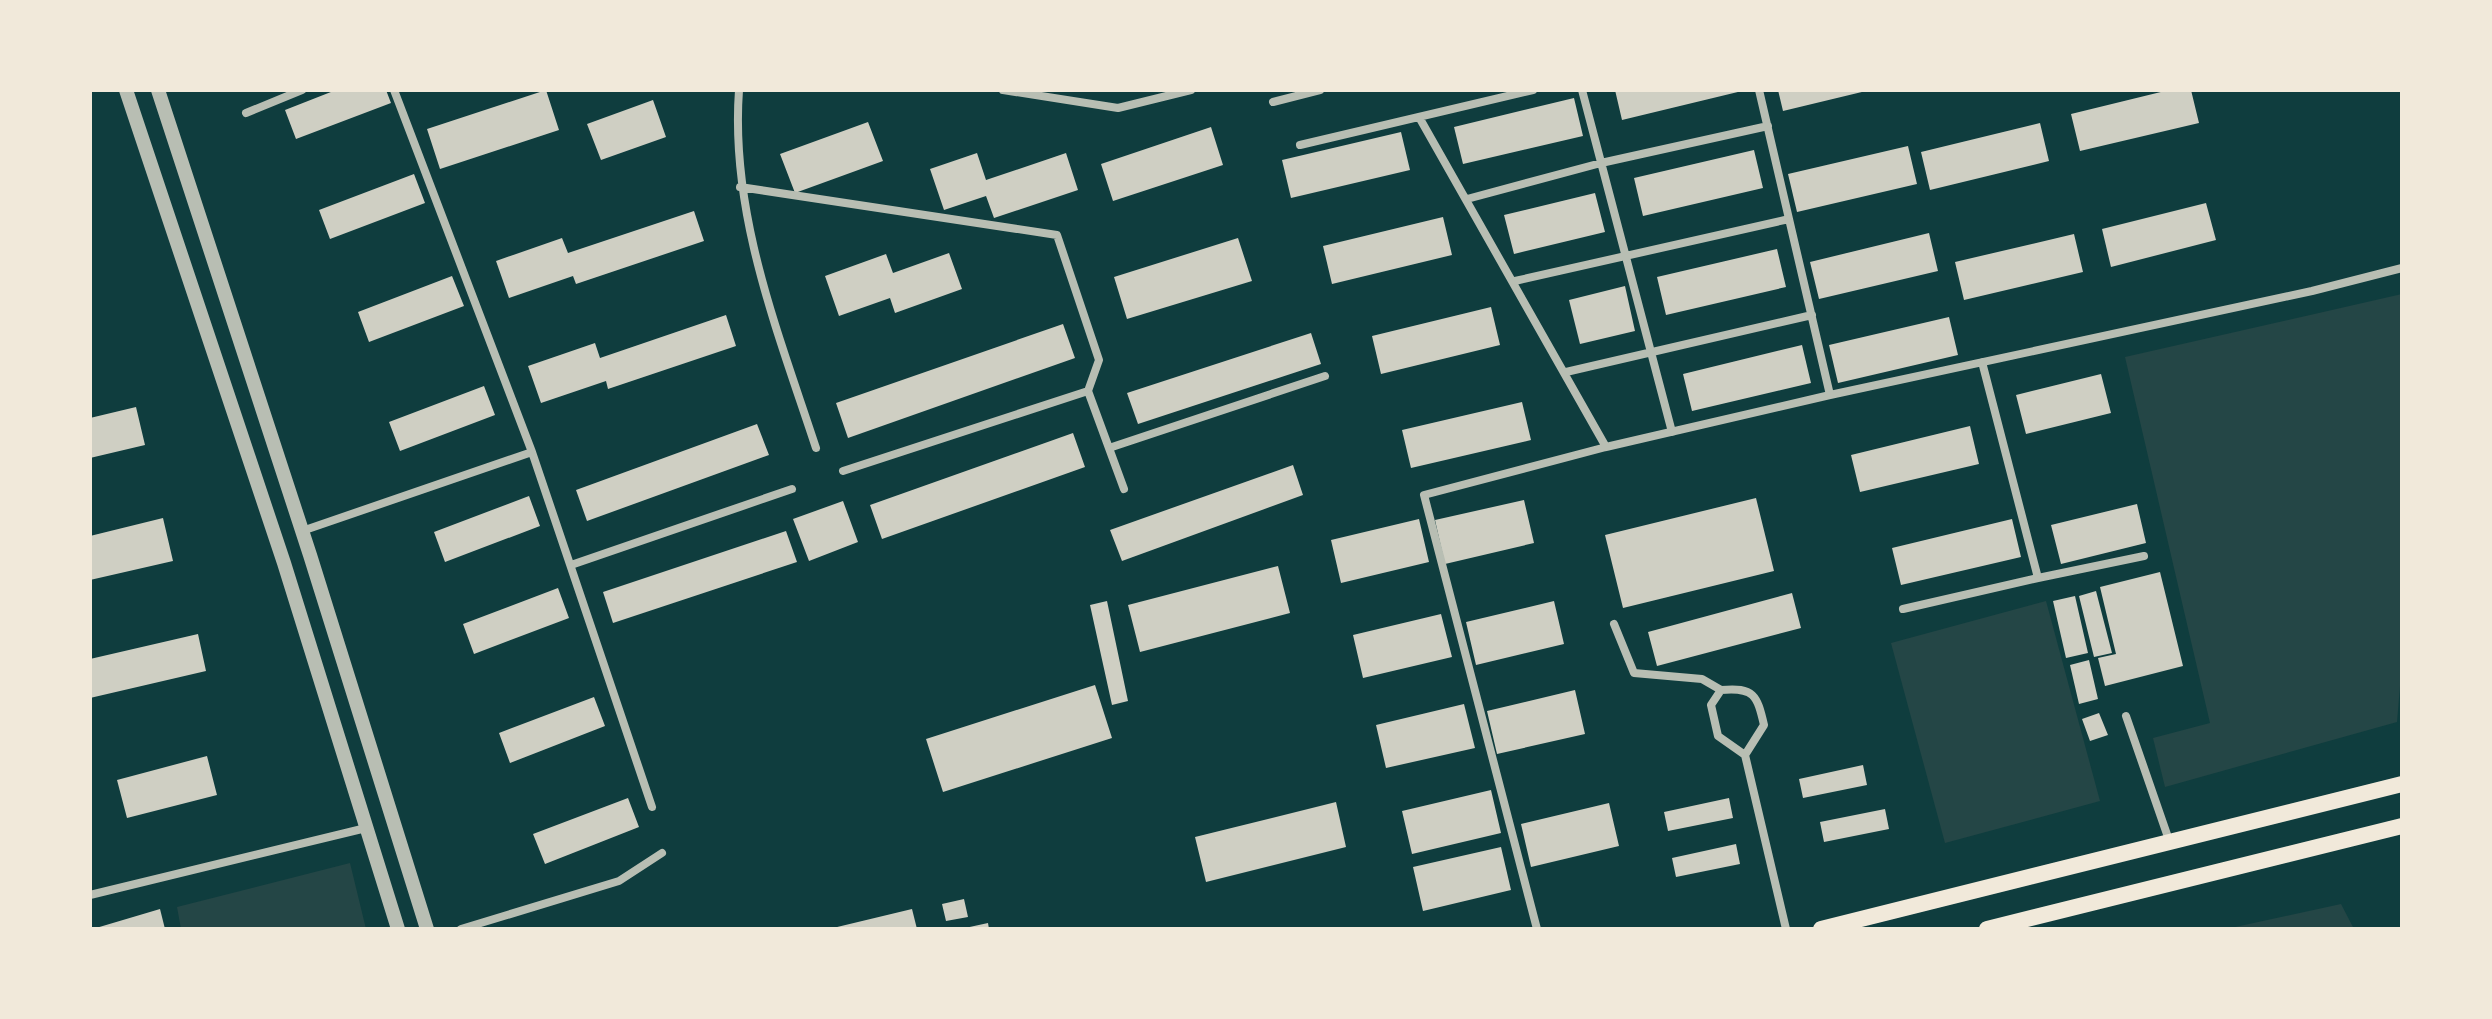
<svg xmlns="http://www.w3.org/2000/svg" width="2492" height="1019" font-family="'Open Sans',sans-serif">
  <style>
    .green { fill: #244646 }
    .building { fill: #cfcfc3 }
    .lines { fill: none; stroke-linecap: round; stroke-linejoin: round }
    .minor { stroke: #b8beb3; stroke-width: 8 }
    .tertiary { stroke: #b8beb3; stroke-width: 14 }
    .secondary { stroke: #f1e9da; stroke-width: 16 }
  </style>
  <rect width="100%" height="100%" fill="#0f3d3e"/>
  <path class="green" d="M2402,294V663L2397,722L2165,787L2153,738L2210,723L2125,357Z
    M2046,601L2100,801L1945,843L1891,643Z
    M350,863L366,929H181L177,907Z
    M2341,904L2354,929H2226Z"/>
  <path class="building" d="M336,90H386L391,103L296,139L285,110Z
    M546,90L559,130L440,169L427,129Z
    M1615,90H1742V91L1622,120Z
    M1778,90H1866V91L1783,111Z
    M2169,90H2191L2199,123L2080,151L2071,114Z
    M1574,98L1583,136L1463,164L1454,127Z
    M653,100L666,137L601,160L587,124Z
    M868,122L883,161L795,193L780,154Z
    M2040,123L2049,161L1930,190L1921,152Z
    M1211,127L1223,165L1113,201L1101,164Z
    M1401,132L1410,170L1291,198L1282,160Z
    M1908,146L1917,184L1797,212L1788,174Z
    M1754,150L1763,188L1643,216L1634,178Z
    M977,153L986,180L1066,153L1078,190L994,218L986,196L944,210L930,169Z
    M414,174L425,203L330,239L319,210Z
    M1595,193L1605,232L1514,254L1504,215Z
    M2206,203L2216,240L2111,267L2102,229Z
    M694,211L704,241L576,284L573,276L509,298L496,261L562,238L568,253Z
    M1443,217L1452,255L1332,284L1323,246Z
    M1929,233L1938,271L1819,299L1810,262Z
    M2074,234L2083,272L1964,300L1955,262Z
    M1238,238L1252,281L1127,319L1114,277Z
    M1777,249L1786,287L1666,315L1657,277Z
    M949,253L962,289L895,313L890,298L839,316L825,276L886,254L893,273Z
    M452,276L464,306L369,342L358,312Z
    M1625,286L1635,331L1580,344L1569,300Z
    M1491,307L1500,345L1381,374L1372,336Z
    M726,315L736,346L608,389L606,381L541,403L528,366L595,343L600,358Z
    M1949,317L1958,355L1838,383L1829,345Z
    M1063,324L1075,358L848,438L836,403Z
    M1311,333L1321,364L1138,424L1127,393Z
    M1802,345L1811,383L1692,411L1683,374Z
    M2101,374L2111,413L2026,434L2016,395Z
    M484,386L495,415L400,451L389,422Z
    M1522,402L1531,440L1411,468L1402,430Z
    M136,407L145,445L90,458V418Z
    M757,424L769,455L587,521L576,490Z
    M1970,426L1979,464L1860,492L1851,455Z
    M1073,433L1085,467L882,539L870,505Z
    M1293,465L1303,495L1122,561L1110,530Z
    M529,496L540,526L445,562L434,532Z
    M1756,498L1774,571L1623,608L1605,535Z
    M1524,500L1534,543L1445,564L1435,520Z
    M843,501L858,542L809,561L793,519Z
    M2137,504L2146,543L2061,564L2051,525Z
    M163,518L173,561L90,580V536Z
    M1419,519L1429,562L1341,583L1331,540Z
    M2012,519L2021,557L1901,585L1892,548Z
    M786,531L797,562L613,623L603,592Z
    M1278,566L1290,613L1140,652L1128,605Z
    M2160,572L2183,666L2105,686L2098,658L2116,654L2100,587Z
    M558,588L569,618L474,654L463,624Z
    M2096,591L2112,653L2094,657L2079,596Z
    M1792,593L1801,628L1657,666L1648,632Z
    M2075,596L2088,653L2066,658L2053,601Z
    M1107,601L1128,701L1112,705L1090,605Z
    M1554,601L1564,644L1476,665L1466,622Z
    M1441,614L1452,657L1363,678L1353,635Z
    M198,634L206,671L90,698V659Z
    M2089,660L2098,699L2079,704L2070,665Z
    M1095,685L1112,738L943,792L926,739Z
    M1575,690L1585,734L1497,754L1487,711Z
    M594,697L605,726L510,763L499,733Z
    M1464,704L1475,748L1386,768L1376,725Z
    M2099,713L2108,735L2090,741L2082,719Z
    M207,756L217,795L127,818L117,780Z
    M1863,765L1867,785L1803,798L1799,779Z
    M1491,790L1501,833L1412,854L1402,811Z
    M628,798L639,827L545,864L533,834Z
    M1729,798L1733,818L1668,831L1664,812Z
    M1336,802L1346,847L1206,882L1195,837Z
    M1609,803L1619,846L1531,867L1521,824Z
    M1885,809L1889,829L1824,842L1820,822Z
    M1736,844L1740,864L1676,877L1672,858Z
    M1501,847L1511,890L1423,911L1413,867Z
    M964,899L968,917L946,921L942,904Z
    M160,909L165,929H96V928Z
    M912,909L917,929H833V928Z
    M988,923L989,929H965V928Z"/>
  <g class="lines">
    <path class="minor" d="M394,90L532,452L652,807
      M739,90C730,214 778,332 816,448
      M1003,90L1118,108L1191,90
      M1582,90L1672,432
      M1759,90L1830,395
      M1273,102L1320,90
      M246,113L302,90
      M1419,117L1606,447
      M1300,145L1533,90
      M740,187L1057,235L1099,360L1088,391L1124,489
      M1467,199L1601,163L1768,126
      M1515,281L1789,219
      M1566,372L1812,315
      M1109,448L1325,376
      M843,471L1088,391
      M302,531L532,452
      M571,565L792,489
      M2038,578L2144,556
      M1903,609L2038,578L1982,362
      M1614,624L1634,673L1702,679L1721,690
      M2126,716L2170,843
      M1745,755L1764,725C1757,695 1754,687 1721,690L1711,705L1718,736L1745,755L1786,929
      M90,895L366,828
      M461,929L619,881L662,853
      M1537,929L1424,495L1606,447L1830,395L2312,291L2402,268"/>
    <path class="tertiary" d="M126,90L284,563L398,929
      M158,90L310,555L427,929"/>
    <path class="secondary" d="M1821,929L2402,784
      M1987,929L2402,826"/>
  </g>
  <rect width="2492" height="1019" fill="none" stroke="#f1e9da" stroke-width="184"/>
</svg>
